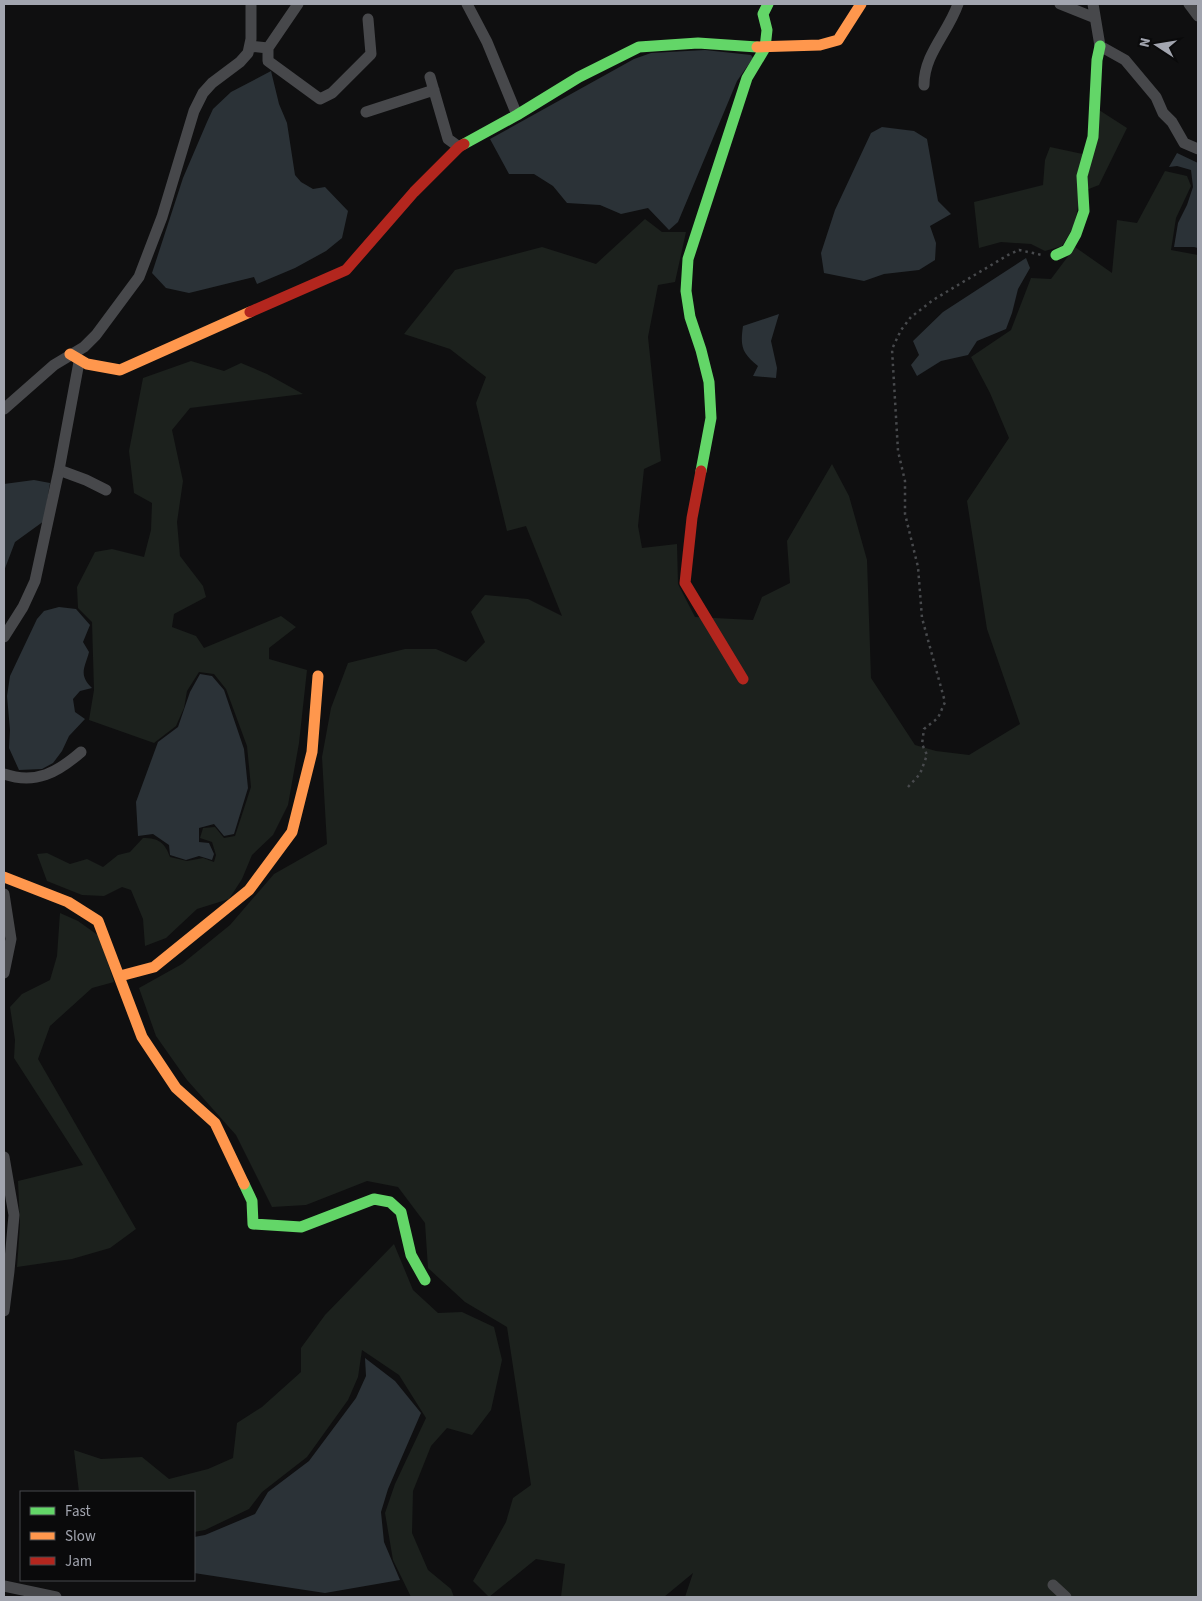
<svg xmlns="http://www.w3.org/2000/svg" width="1202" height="1601" font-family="'Source Sans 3',sans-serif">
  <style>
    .green { fill: #1c211d }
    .water { fill: #2b3237 }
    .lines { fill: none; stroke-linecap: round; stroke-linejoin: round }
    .path { stroke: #484a4d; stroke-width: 2.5; stroke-dasharray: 2.5 4; stroke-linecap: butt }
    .street { stroke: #47484b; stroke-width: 11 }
    .fast { stroke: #63d668; stroke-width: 11 }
    .slow { stroke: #ff974d; stroke-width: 11 }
    .jam { stroke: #b3261e; stroke-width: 11 }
  </style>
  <rect width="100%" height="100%" fill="#0f0f10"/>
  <path class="green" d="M1099,110L1127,128L1099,185L1081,192L1074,226L1062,246L1045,251L1031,244L1001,242L979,248L974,202L1043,185L1045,160L1050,147L1092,156Z
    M1165,171L1187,176L1191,186L1176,218L1171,250L1198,255V1597H685L693,1573L664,1597H561L565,1564L536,1559L489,1597L473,1581L506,1522L513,1498L531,1485L507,1327L465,1302L428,1268L425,1223L398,1187L367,1181L306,1205L272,1207L236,1135L187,1080L156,1036L139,988L182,964L230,925L274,874L327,844L322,757L331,708L348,663L405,649H436L466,662L485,642L471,612L485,595L528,599L562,616L526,526L507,531L476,403L486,377L450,349L404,334L455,270L542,247L596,264L645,219L662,232H686L675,282L658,285L648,337L661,461L644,469L638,526L642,548L677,544L678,584L695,617L753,620L762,597L790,583L787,541L832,464L849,496L867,560L871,678L915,745L936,751L969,755L1020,724L987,629L967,501L1009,438L990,393L971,357L1011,330L1031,278L1051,279L1075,247L1112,273L1117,220L1137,223Z
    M191,361L224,371L241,363L267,374L303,394L190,408L172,430L183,481L177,522L180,556L203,586L206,597L174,614L172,627L196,636L204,648L281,616L296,627L269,648V659L307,670L299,743L288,805L273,835L252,855L242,879L229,899L197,909L166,938L145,946L143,919L131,890L122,887L104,896L82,895L47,881L37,854L47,853L70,864L87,859L103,867L118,855L130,852L143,838C159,838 165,843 170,857L187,861L203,858L214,862L216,855L212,842L200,838L203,828L215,827L224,838L235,836L251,787L247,746L226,689L214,674L199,672L187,691L184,708L176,726L154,743L89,720L94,690L92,622L78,608L77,587L95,552L112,549L144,557L151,530L152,503L134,493L129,451L143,378Z
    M60,913L78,921L99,936L114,982L92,988L50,1026L38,1059L136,1229L110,1248L72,1259L17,1267L20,1225L18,1181L83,1165L14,1058L15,1040L10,1007L22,994L50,980L57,956Z
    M394,1244L413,1290L438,1313L462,1312L494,1327L502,1360L491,1410L472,1435L447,1428L431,1446L413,1491L412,1533L428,1570L451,1589L454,1597H411L393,1560L385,1513L395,1484L426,1418L399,1375L362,1350L358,1377L348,1400L307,1457L262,1492L249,1509L205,1530L194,1532V1492H79L74,1450L101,1459L142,1457L169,1479L208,1469L233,1458L237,1423L262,1407L301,1372V1348L325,1315Z"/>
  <path class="water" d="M705,50L751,55L753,58L737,81L678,222L669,230L648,208L621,214L600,205L567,203L553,186L534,174H509L490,139L634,59L651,53Z
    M271,71L279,104L287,123L295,175L301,182L313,189L325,187L348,211L342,238L326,251L295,268L257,284L254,277L189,293L166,288L152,273L183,178L207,122L213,109L231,92Z
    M882,127L914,131L927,139L938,201L951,214L930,226L936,243L935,260L919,270L884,274L864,281L824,273L821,253L835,210L871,133Z
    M1177,153L1198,163V248L1194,247H1174L1178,223L1187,205L1193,187L1191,170L1177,166L1169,167Z
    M1026,258L1030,268L1018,289L1012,313L1006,329L977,341L968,355L941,361L917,376L911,365L919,355L913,341L943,312Z
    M779,314L771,341L777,368L776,378L753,376L758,366C742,353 740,347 743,326Z
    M34,480L50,483L44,521L15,542L4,571V484Z
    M59,607L76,609L90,625L83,642L89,652C85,668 78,674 92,688L80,691L73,699L75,712L85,719L69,736L62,751L53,763L42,769L19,770L9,748L10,730L7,696L10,676L37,619L44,611Z
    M200,674L212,676L224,690L244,749L248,788L234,834L224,836L214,824L199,828V842L209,843L214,854L212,860L199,856L186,860L170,855L169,845L153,834L138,836L136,802L158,742L178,727L190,692Z
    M365,1358L395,1381L421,1413L388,1489L381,1512L384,1542L400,1580L325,1593L194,1573V1537L205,1535L255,1514L268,1492L309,1461L356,1398L366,1376Z"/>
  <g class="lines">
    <path class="path" d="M908,787L920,774L927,755L922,744L924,729L938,718L945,702L922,618L918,567L905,514V481L898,451L892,349L901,330L911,317L933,300L1008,255L1019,250L1042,255"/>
    <path class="street" d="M467,4L487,42L517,115
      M1060,4L1095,18
      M1093,4L1100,46L1125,60L1156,97L1163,113L1172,122L1184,143L1198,149
      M1189,4L1198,16
      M250,46L268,48V61L320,99L332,93L371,54L368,19
      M268,48L298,4
      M430,77L448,139L459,147
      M924,85C924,54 948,33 958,4
      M366,112L434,90
      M4,409L54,365L84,347L96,335L139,277L162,217L194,111L203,93L212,83L240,62L248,53L251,39V4
      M59,470L86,480L106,490
      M4,637L23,607L35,581L59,470L79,362
      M4,774C36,785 58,772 81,752
      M4,894L11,939L4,973
      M4,1157L14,1215L9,1271L4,1311
      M1053,1585L1066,1597
      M4,1586L56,1597"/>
    <path class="fast" d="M464,144L517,115L579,77L639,47L698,43L757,47
      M1056,255L1067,250L1076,234L1084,211L1082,176L1093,137L1097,60L1100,46
      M701,471L711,418L709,382L701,350L690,317L686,291L688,259L747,78L765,48L767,30L763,14L768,4
      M244,1184L252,1201L253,1224L301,1227L374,1199L390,1202L401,1212L411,1255L425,1280"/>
    <path class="slow" d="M757,47L820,45L838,40L861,4
      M70,354L87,364L120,370L250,312
      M4,877L68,902L98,921L142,1037L176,1088L215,1123L244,1184
      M120,976L154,967L249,890L292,832L312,752L318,676"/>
    <path class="jam" d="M250,312L346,270L414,192L459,147L464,144
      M701,471L692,518L685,583L743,679"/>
  </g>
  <rect width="1202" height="1601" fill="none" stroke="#a2a5af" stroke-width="10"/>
  <rect x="20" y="1491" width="175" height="90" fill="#0a0a0b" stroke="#47484d"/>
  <rect x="30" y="1507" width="25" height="8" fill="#63d668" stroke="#47484d"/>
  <text x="65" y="1516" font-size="15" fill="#a2a5af">Fast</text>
  <rect x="30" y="1532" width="25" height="8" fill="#ff974d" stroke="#47484d"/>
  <text x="65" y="1541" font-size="15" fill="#a2a5af">Slow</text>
  <rect x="30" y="1557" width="25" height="8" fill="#b3261e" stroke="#47484d"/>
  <text x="65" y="1566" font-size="15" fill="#a2a5af">Jam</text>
  <g transform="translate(1157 45) rotate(282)" stroke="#0a0a0b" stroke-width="4" paint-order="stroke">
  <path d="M0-4L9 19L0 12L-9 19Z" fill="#a2a5af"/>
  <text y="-8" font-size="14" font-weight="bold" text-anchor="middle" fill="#a2a5af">N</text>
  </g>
</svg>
